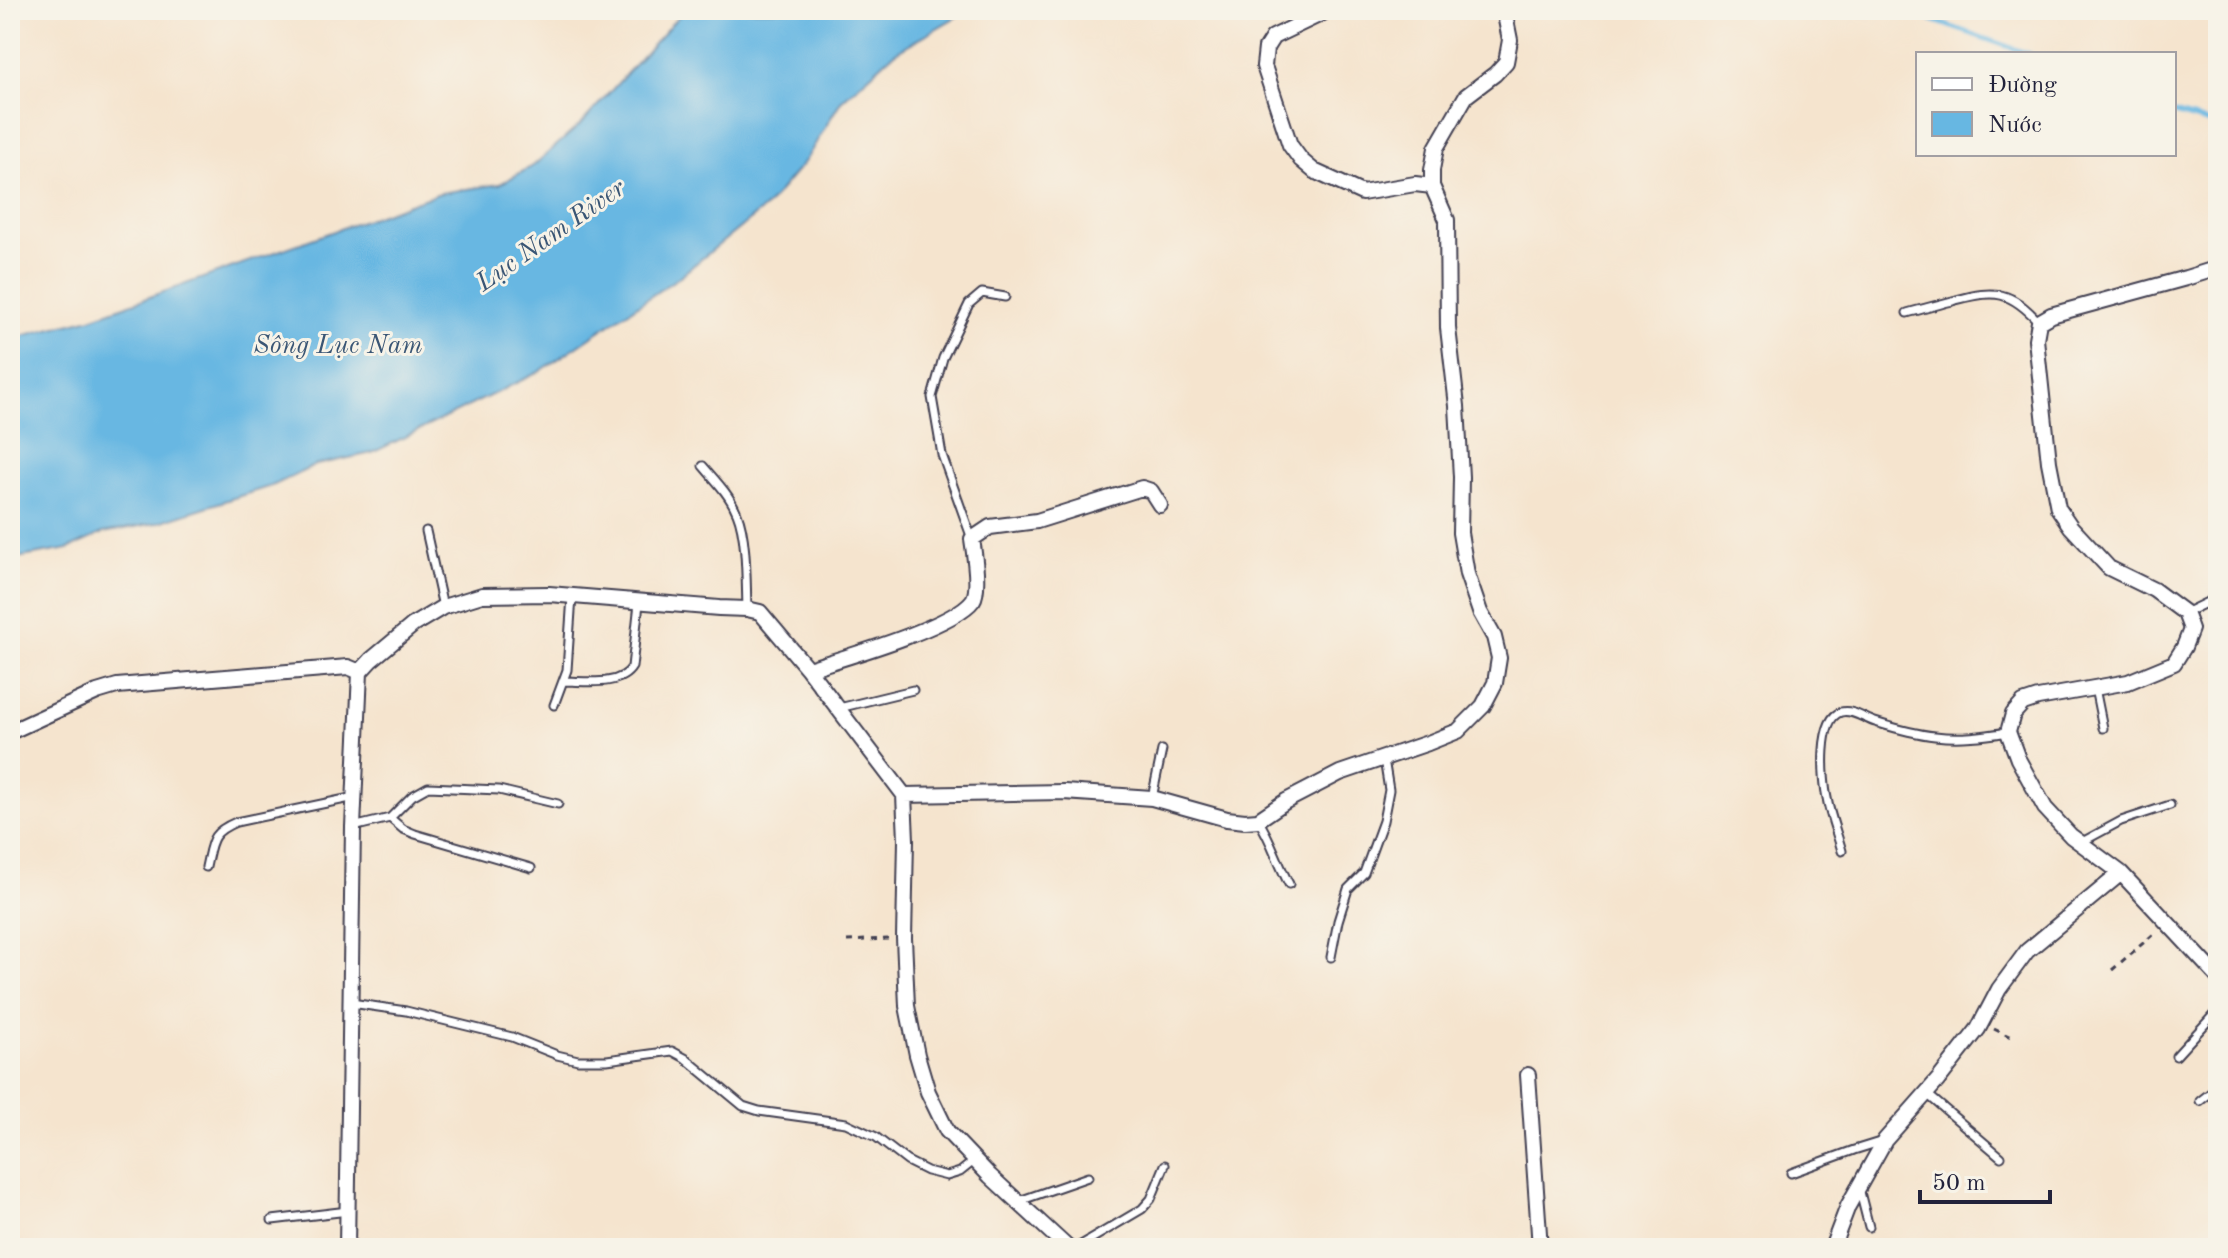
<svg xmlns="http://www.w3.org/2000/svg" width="2228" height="1258" font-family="'Old Standard TT',serif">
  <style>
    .water { fill: #67b7e2; stroke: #446c8e; stroke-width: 2 }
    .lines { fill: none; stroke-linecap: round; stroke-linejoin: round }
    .stream { stroke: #67b7e2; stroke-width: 5 }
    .lane-casing { stroke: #423f51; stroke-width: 11 }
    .street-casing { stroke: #423f51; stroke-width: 18 }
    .path { stroke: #423f51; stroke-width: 3; stroke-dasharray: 6 6; stroke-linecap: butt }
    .lane { stroke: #fff; stroke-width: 7 }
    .street { stroke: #fff; stroke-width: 14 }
    .labels { text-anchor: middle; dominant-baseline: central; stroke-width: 6; stroke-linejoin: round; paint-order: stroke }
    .water-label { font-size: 26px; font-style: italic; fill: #3a5675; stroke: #f7f3e8 }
  </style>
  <rect width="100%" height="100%" fill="#f7f3e8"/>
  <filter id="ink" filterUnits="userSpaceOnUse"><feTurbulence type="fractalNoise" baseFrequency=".0125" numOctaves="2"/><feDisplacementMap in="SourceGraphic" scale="16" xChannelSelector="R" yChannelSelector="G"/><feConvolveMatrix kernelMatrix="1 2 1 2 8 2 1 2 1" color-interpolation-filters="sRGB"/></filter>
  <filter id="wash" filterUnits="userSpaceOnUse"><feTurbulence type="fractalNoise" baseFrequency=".006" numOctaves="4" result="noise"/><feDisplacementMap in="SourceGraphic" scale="32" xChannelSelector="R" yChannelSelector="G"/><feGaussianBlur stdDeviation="1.8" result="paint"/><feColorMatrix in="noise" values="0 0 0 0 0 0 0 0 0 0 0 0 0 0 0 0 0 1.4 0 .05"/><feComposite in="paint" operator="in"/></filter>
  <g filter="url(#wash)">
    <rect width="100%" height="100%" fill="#f5e4ce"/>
    <path class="water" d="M684,10H968L894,53L841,101L805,161L768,205L679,277L539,372L372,453L316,465L274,485L156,523L103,533L68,549L10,559V339L91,318L440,193L500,184L533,166L582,123Z"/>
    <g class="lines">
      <path class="stream" d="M1903,10L2029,54
        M2174,113L2210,123L2218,120"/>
    </g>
  </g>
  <g filter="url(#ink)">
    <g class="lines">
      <defs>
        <path id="lane" d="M1907,313C1923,309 1940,304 1956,300C1996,289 2010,291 2039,322
          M703,466C715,480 730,495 737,513C747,537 746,582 747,609
          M426,531L443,607
          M972,539L942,455L932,397L943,358L969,304L982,293L1005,297
          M2185,613L2218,597
          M564,681C586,681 620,687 632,667L639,603
          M2095,688L2103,728
          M554,705L567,670L572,596
          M839,708L913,690
          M1152,798L1162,750
          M390,818L403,829L415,834L531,868
          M1258,820C1272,841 1277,862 1289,884
          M353,827L390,818L412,796L428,787L499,790L558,804
          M2082,842L2121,821L2170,805
          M1842,851C1837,833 1830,816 1827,798C1823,780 1818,719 1841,712C1852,709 1865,719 1875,722C1894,728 1915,734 1935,736C1960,739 1983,736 2008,732
          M206,867C212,841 210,833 236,822L355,797
          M1331,957L1338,921L1348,889L1364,873L1383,821L1389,790L1384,759
          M351,1003L406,1011L512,1037L557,1055L578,1060H607L672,1051L685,1058L743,1106L759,1111L846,1123L876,1137L907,1161L927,1171L947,1176L960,1172L975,1160
          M2176,1056L2218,1010
          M1927,1094L2001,1157
          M2200,1101L2218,1087
          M1791,1173L1854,1150L1883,1141
          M1859,1188L1869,1227
          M1019,1201L1088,1177
          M272,1220L348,1211
          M1076,1248L1142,1209L1151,1199L1165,1165"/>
        <path id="street" d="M1323,13L1273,37L1266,48L1264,66L1290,145L1301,160L1314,171L1362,193L1415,184L1432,186
          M2218,268L2186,278L2051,315L2039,322L2036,339L2049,462L2058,508L2071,527L2109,568L2154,590L2185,613L2191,629L2184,647L2174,663L2128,682L2038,698L2023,703L2013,714L2008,732L2018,759L2045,808L2071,836L2121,873L2218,977
          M808,669C843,658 953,627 973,600C980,589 974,552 972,539L990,527L1037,521L1142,488L1151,491L1160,505
          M10,732L97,692L117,686L348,667L360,672
          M904,795L1064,792L1152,798L1227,819L1245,821L1258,820L1286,801L1340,773L1428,743L1458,731L1483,706L1495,683L1499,658L1494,637L1480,612L1467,574L1460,533L1461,477L1457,406L1448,328L1447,220L1432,186V170L1436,148L1466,96L1495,74L1506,62L1510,40L1504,10
          M1528,1075L1540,1248
          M347,1248L353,827L360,672L371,660L413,625L443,607L482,595L549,594L719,608L747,609L760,612L808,669L904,795L906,840L904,938L907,1006L917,1055L928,1092L947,1131L990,1176L1068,1248
          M1832,1248L1848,1206L1885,1140L1938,1080L1978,1029L1999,989L2027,951L2121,873"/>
      </defs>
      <use href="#lane" class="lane-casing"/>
      <use href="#street" class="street-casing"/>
      <path class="path" d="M847,941L888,939
        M2112,970L2156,932
        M1994,1029L2013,1038"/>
      <use href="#lane" class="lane"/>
      <use href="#street" class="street"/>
    </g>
  </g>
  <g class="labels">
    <g class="water-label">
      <text transform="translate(551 236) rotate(-35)">Lục Nam River</text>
      <text x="338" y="346">Sông Lục Nam</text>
    </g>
  </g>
  <rect width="2228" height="1258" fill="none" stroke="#f7f3e8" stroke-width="40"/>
  <rect x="1916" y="52" width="260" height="104" fill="#f7f3e8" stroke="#a29fa3" stroke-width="2"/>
  <rect x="1932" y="78" width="40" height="12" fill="#ffffff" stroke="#a29fa3" stroke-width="2"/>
  <text x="1988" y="92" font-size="24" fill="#22223b">Đường</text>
  <rect x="1932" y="112" width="40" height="24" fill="#67b7e2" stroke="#a29fa3" stroke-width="2"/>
  <text x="1988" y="132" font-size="24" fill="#22223b">Nước</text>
  <path d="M1920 1190v12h130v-12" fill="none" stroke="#22223b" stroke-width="4"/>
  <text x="1932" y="1190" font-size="24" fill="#22223b" stroke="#f7f3e8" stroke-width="6" paint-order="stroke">50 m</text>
</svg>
